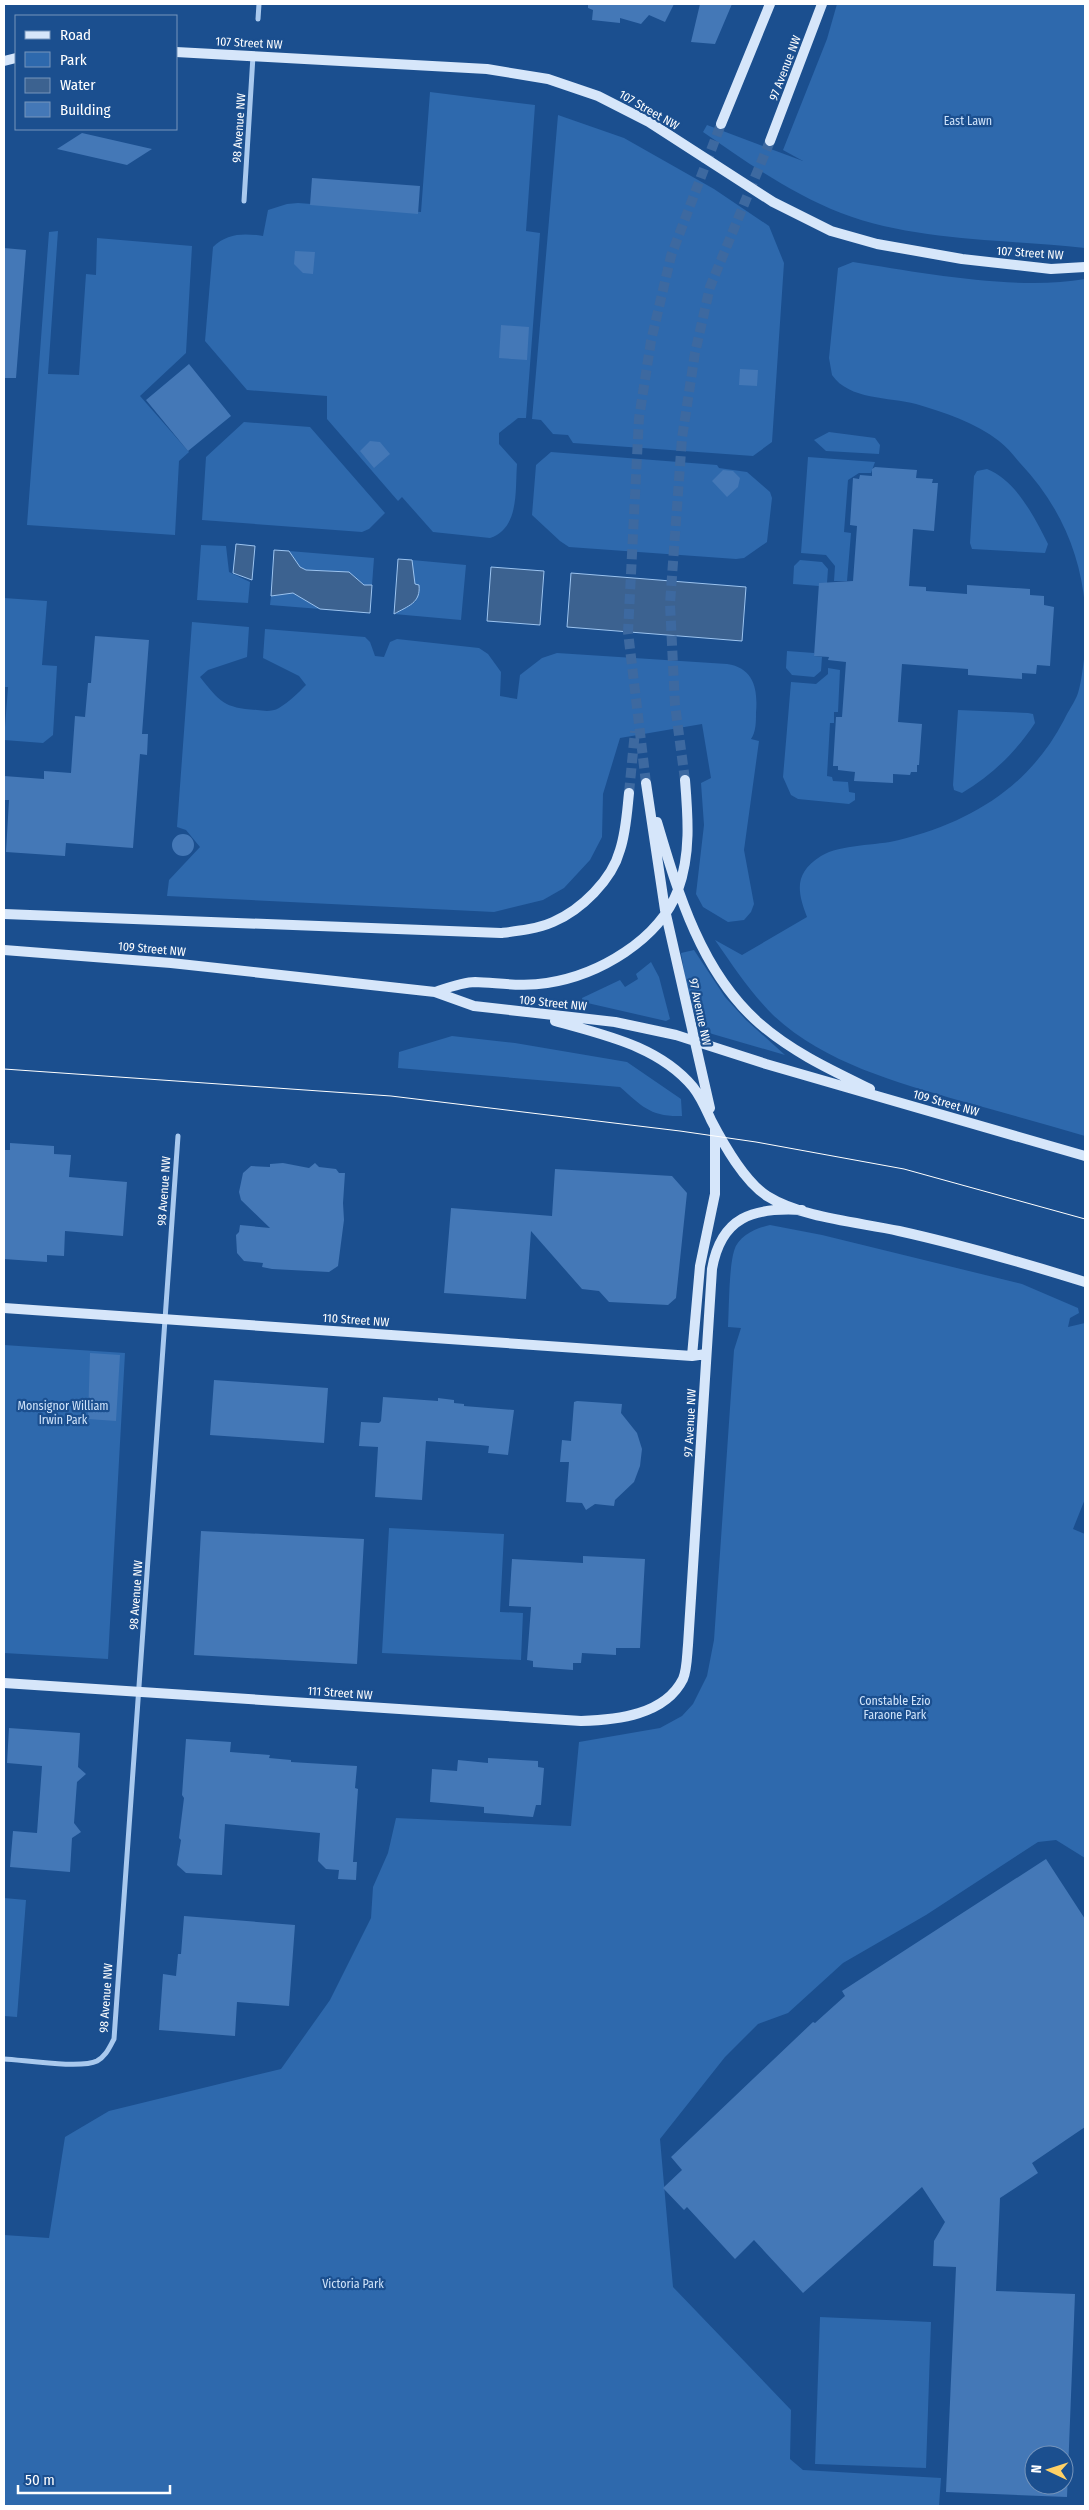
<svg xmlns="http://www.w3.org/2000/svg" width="1089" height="2510" font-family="'Fira Sans Condensed',sans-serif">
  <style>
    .green { fill: #2e69ad }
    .water { fill: #3c6290; stroke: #9cc4f0 }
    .building { fill: #4478b7; fill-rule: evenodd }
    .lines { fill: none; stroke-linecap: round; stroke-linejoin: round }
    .secondary-tunnel { stroke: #3d69a0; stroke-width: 10; stroke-dasharray: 10 5; stroke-linecap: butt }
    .street { stroke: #a9c9ee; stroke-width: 5 }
    .secondary { stroke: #d6e6fa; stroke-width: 10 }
    .tram { stroke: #fff; stroke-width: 1 }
    .labels { text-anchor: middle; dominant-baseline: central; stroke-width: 4.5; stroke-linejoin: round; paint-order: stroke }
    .street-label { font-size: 12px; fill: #fff; stroke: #1b4f8f }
    .park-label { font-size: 12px; fill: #cfe3fa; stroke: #1b4f8f }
  </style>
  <rect width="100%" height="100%" fill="#1b4f8f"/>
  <path class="green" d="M837,4H1085V248C1005,239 917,242 841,213C790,193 748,163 703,132L707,125L803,161L783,150L827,39Z
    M430,92L535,105L526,231L540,233L526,418H518L499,433V444L517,464C515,489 520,528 490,538L433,532L402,497L398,501L327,419V396L247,390L205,341L213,247C227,233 244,233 263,236L268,210L287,204L298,203L421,212Z
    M558,115L624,138L714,189L769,226L784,263L772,442L753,456L573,443L568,435L553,434L541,420L532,419Z
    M58,231L48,374L79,375L86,274L96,275L97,238L192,246L186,353L140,396L189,452L179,461L175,535L27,525L49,232Z
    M853,262C922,273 1017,291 1085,279V606C1080,551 1058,503 1020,463C1014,456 1007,447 999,441C976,423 944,412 916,404C889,397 849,400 832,375L829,358L838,268Z
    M244,422L310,427L385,513L369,529L362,532L202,520L206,457Z
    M829,432L875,438L880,445L879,454L826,451L814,440Z
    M551,452L717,465L719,468L747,472L770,492L772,498L767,542L744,558L736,559L569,547L560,541L532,515L536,465Z
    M808,457L875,462L871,473H859L848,480L844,532L851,533L847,581H834L835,566L826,555L801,553Z
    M987,469C1016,480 1035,518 1048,544L1045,553L972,549L970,543L974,476L977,471Z
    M201,545L226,546L229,572L250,582L248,603L197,600Z
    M289,551L374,558L372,585H364L349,572L306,570L300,567Z
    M412,560L466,565L461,620L394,614L416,601Z
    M800,560L822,562L828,569L827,583H819V586L793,584L794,566Z
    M293,593L320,609L270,605L271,596Z
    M4,598L47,601L42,665L57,666L53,735L43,743L4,740L8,687H4Z
    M192,622L249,627L247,657L208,670L200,677C220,702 224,708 257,710C264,711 272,712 279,708C289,702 298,693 306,685L299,676L263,658L265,629L365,637L370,642L375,656L384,657L390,642L397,639L479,648L488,654L501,672L500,696L517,699L520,675L542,658L557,653L727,664C754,668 758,689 756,713C756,722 756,732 751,739L759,741L744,850L754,904L751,912L744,920L728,922L703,907L696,894L704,825L701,783L711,778L702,724L620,738L603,794L602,837L590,860L564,888L543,900L494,912L167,896L169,880L200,847L186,830L177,827Z
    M787,651L814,653V656L822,657L821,671L814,677L792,675L786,668Z
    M1085,652V1136C1044,1124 1002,1112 961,1101C896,1082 824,1063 773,1015C750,992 733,966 715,940L742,955L807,917C797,891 794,873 821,856C841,844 876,846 899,840C971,822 1029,787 1064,720C1068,711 1075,702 1078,693C1082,680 1083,665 1085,652Z
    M828,668L840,670L838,712H834V723H830L827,776L832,777L833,781L848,782L849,792L855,793V800L849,804L798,799L791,795L783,777L791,682L816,684L828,674Z
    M958,710L1028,713L1033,714L1035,723C1015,753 992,775 962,793L954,790L953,785Z
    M694,950L725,997L746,1020L785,1055L709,1033C687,1017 686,978 681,953Z
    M651,962L659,977L670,1019L666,1021L583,1002L582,998L620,980L625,987L638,979L636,974Z
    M452,1036L515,1043L627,1062L681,1099L682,1116C650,1117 642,1106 620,1087L398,1068L399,1052Z
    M770,1225L822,1235L1022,1284L1078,1308L1079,1313L1070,1318L1068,1327L1085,1323V1499L1073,1529L1085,1534V1858L1056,1840L1038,1842L926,1915L843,1963L788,2013L758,2024L725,2057L660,2139L673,2287L791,2410L790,2459L803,2470L941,2478L939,2506H4V2235L49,2238L65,2137L109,2111L281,2069L330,2000L371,1918L373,1887L388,1853L396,1818L571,1826L579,1742L660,1728L682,1716L693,1704L707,1676L714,1640L734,1350L741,1328L728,1327C729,1308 729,1267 734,1251C738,1236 756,1228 770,1225Z
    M4,1345L125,1353L108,1659L4,1653Z
    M389,1528L504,1534L500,1612L523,1613L521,1660L382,1653Z
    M4,1898L26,1900L17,2017L4,2016Z
    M820,2317L931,2322L926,2468L815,2464Z"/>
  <path class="water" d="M236,544L255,546L252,580L233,573Z
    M274,550L289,551L300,567L306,570L349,572L364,585H372L370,613L320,609L293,593L271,596Z
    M398,559L412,560L415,584L419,585C421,603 408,606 394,614Z
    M491,567L544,571L540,625L487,621Z
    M571,573L746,587L742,641L567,627Z"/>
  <path class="building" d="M588,4H674L665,22L649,15L641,24L620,18V23L592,20L593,10L588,8Z
    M700,4H732L715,44L691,42Z
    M82,133L152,149L127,165L57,149Z
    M312,178L420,186L418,214L310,205Z
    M4,248L26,250L16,378H4Z
    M295,251L315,252L313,274L303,273L294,264Z
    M501,325L529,327L527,360L499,358Z
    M189,364L231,416L188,451L146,400Z
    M740,369L758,370L757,386L739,385Z
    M370,441L380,442L390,454L374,468L360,451Z
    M875,467L917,470L916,478L933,479L932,483H938L934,531L913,529L909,586L926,587V591L967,594V585L1030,589V595L1044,596V605L1054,607L1050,666L1037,665L1036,674L1022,673V679L968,675V669L902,664L898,722L922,724L919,765H917V772H911L910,775L893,774V783L854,781L855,772L838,770V766H833L836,717H842L846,662L828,660L829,657L814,656L819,583L853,581L857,526L850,525L853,478L859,479L860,475L872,476V469Z
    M723,470L733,471L740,478L738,487L727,497L712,481Z
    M95,636L149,640L142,734H148L147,755L140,754L133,848L66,843L65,856L6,852L9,800H4V776L44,779V771L71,773L75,716L85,717L88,683H91Z
    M172 845a11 11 0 1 1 22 0a11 11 0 1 1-22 0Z
    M10,1143L54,1146V1154L71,1155L69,1177L127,1182L123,1236L65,1231L64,1256L47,1255V1262L4,1259V1150H10Z
    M283,1163L309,1168L315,1163L319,1167L336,1169L339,1173H345L343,1203L344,1220L338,1266L329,1272L272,1269L262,1267L263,1263L244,1261L237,1253L236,1235L239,1232L240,1225L270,1228L241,1200L239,1192L243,1173L251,1166L270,1167V1164Z
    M555,1169L672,1176L687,1193L676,1298L668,1305L609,1302L599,1291L582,1289L531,1231L526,1299L444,1293L451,1208L552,1216Z
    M90,1353L120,1355L116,1421L88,1419Z
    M214,1380L328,1388L324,1443L210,1435Z
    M383,1397L438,1401V1398L454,1400V1403L464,1404V1406L514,1410L508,1455L488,1453L489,1446L480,1445L426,1441L422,1500L375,1497L378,1447L359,1446L361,1422L379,1423L381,1421Z
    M577,1401L622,1404L621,1413L637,1433L642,1449L640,1466L634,1482L615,1500L614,1506L595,1504L586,1510L582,1503L566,1502L569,1462H560L562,1440L571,1441L574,1402Z
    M201,1531L364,1539L357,1664L194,1655Z
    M583,1556L645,1559L640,1648H616V1655L582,1653L581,1663H573V1670L533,1667V1661L527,1660L531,1607L509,1606L512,1559L583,1563Z
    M9,1728L80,1733L78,1767L86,1774L77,1782L74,1823L81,1832L72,1838L70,1872L10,1867L13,1831L37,1833L42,1766L7,1763Z
    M186,1739L231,1742L230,1752L270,1755L269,1758L291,1760V1762L357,1766L355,1788L358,1789L353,1862H357L356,1880L338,1879L339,1870L326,1869L318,1861L320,1833L225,1824L222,1875L186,1873L177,1865L181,1840L179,1838L184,1798L182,1795Z
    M488,1758L538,1761V1767L544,1768L541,1805H536L533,1817L484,1813V1807L430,1802L432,1769L457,1771L458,1760L488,1763Z
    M1046,1859L1085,1919V2127L1032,2163L1038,2173L1000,2198L996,2291L1075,2294L1067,2497L946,2492L956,2267L933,2266L934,2241L945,2222L922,2187L803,2293L754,2240L735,2259L687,2207L684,2210L663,2188L682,2170L671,2157L813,2022L815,2023L845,1996L842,1991ZM1034,2455H1064V2485H1034Z
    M184,1916L295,1925L289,2006L237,2002L235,2036L159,2030L163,1974L176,1976L178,1954H181Z"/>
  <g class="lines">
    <path class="secondary-tunnel" d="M685,780L675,705L670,604L682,438L695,353L710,287L770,141
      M646,783L628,632L639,418L651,341L671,256L721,124
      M629,793L635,731"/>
    <path class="street" d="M258,19L259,4
      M244,201L253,56
      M4,2059C24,2060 81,2069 97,2061C106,2056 109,2048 114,2039L178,1136"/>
    <path class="secondary" d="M176,52L487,69L548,79L598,96L649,122L773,202L831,231L877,244L962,259L1051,269L1085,267
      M4,61L16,58
      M721,124L770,4
      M770,141L822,4
      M646,783L665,910L710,1108
      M657,822C678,893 701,972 759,1023C792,1052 831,1070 870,1089
      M4,914L501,933C518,931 537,929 553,922C581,910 612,880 620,850C626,832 627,812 629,793
      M4,950L171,963L435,992L474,1006L615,1022L676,1035L766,1064L1085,1156
      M435,992C447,988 463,982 475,982C500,983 523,987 547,983C599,975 659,940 678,890C691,854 688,817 685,780
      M555,1021C604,1035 659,1046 693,1087C701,1097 706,1109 711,1120C724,1145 744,1181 767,1196C802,1218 858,1222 899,1231C962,1245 1024,1263 1085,1282
      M4,1308L692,1356L706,1354
      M692,1356L700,1266L715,1194V1129
      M4,1683L581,1721C617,1720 665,1715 683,1679C687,1670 687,1655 688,1645L712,1269C721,1217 753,1207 802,1210"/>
    <path class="tram" d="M4,1069L391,1096L680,1131L756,1142L904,1169L1085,1219"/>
  </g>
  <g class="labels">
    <g class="street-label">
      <text transform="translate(249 43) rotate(3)">107 Street NW</text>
      <text transform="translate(785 68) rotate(-69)">97 Avenue NW</text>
      <text transform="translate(649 110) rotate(30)">107 Street NW</text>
      <text transform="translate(239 128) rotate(-86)">98 Avenue NW</text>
      <text transform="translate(1030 253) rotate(4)">107 Street NW</text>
      <text transform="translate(152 949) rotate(5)">109 Street NW</text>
      <text transform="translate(553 1003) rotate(6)">109 Street NW</text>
      <text transform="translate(700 1012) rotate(78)">97 Avenue NW</text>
      <text transform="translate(946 1103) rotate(16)">109 Street NW</text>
      <text transform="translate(164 1191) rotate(-86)">98 Avenue NW</text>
      <text transform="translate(356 1320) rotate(4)">110 Street NW</text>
      <text transform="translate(690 1423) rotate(-87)">97 Avenue NW</text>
      <text transform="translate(136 1595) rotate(-86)">98 Avenue NW</text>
      <text transform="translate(340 1693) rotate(4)">111 Street NW</text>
      <text transform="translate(106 1998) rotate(-86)">98 Avenue NW</text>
    </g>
    <g class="park-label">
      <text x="968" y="121">East Lawn</text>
      <text x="63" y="1406">Monsignor William<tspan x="63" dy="14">Irwin Park</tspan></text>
      <text x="895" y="1701">Constable Ezio<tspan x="895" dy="14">Faraone Park</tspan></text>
      <text x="353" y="2284">Victoria Park</text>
    </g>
  </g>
  <rect width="1089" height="2510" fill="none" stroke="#ffffff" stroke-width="10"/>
  <rect x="15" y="15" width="162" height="115" fill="#1b4f8f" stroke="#7695bc"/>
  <rect x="25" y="31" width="25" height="8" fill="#d6e6fa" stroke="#7695bc"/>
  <text x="60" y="40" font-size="15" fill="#ffffff">Road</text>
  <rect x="25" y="52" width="25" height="15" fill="#2e69ad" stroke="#7695bc"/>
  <text x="60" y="65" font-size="15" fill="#ffffff">Park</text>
  <rect x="25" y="78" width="25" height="15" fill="#3c6290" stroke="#7695bc"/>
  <text x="60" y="90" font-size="15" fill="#ffffff">Water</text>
  <rect x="25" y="102" width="25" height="15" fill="#4478b7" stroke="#7695bc"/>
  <text x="60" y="115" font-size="15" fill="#ffffff">Building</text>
  <g transform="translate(1049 2470) rotate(274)"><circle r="24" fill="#1b4f8f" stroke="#7695bc"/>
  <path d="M0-4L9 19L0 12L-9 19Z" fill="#ffd166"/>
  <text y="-8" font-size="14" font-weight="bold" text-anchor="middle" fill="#ffffff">N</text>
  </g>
  <path d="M18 2485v8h152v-8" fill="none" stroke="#ffffff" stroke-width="2.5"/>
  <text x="25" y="2485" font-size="15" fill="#ffffff" stroke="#1b4f8f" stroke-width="4" paint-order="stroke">50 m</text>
</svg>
